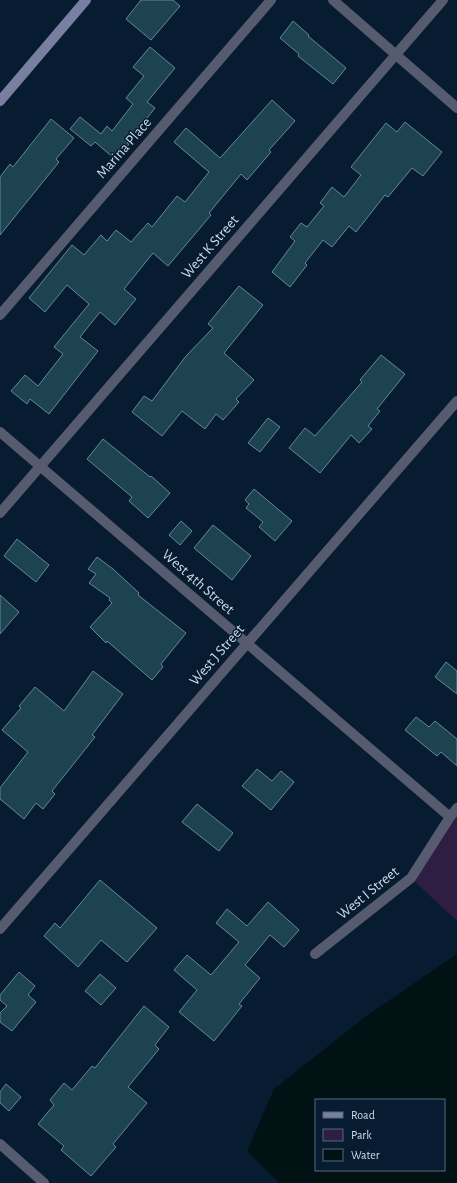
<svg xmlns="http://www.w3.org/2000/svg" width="457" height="1183" font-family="'Alegreya Sans',sans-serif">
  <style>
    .green { fill: #2f1e43 }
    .water { fill: #001213; fill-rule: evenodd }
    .building { fill: #1d4351; stroke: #628998 }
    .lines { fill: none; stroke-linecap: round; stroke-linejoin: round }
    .minor { stroke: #575b70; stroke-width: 10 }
    .tertiary { stroke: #575b70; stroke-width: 10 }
    .secondary { stroke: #797fa1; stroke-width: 10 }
    .labels { text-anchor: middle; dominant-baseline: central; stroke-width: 3; stroke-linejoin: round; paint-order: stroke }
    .street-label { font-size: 15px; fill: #cedcea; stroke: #071c31 }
  </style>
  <rect width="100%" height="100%" fill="#071c31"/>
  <path class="green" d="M457,810V921L411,878Z"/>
  <path class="water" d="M457,954V1183H279L247,1151L274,1089L365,1017ZM316,1100H444V1170H316Z"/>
  <path class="building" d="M141,0H173L180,6L151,40L126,19Z
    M293,21L309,35L308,36L346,68L333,84L298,56L299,54L280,38Z
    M150,47L175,68L147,102L155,108L127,143L129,144L116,160L95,142L91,146L70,129L80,117L101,134L107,126L112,131L133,104L126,98L144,76L133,67Z
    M272,100L295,121L269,150L271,152L247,180L241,174L209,213L211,215L168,266L153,253L124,289L136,299L115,325L100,312L80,337L98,351L49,414L30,399L27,404L11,391L25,375L38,386L63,354L54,347L89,304L67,285L45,312L29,298L72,245L84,255L101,235L107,241L116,230L131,242L148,223L152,227L177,196L185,202L209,172L174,142L186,128L220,158Z
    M51,119L74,138L56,159L59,162L0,235V177L10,164L13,167Z
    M405,122L442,152L423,176L412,168L388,197L385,195L356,232L349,226L332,247L323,240L305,263L307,265L290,287L272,272L295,241L290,237L301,223L307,227L324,206L320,203L332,187L344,197L361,175L351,167L386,123L397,132Z
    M239,286L263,305L224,353L254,380L236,399L239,402L223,420L216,414L205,429L182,411L162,436L132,412L144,396L152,401L186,356L213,328L208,324Z
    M381,355L405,374L377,409L380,411L368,426L372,429L359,443L351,435L320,473L289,448L305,428L315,436L362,382L360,380Z
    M268,418L280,427L260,452L248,443Z
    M103,439L150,477L151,476L170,493L148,518L129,501L132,497L87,459Z
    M254,489L292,521L275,541L259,527L263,522L246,508L249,504L245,500Z
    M181,521L192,531L180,545L169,535Z
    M213,525L251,556L232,580L194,548Z
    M17,539L49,565L36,582L4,556Z
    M97,557L113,569L139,593L138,595L186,633L161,664L163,667L152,680L107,641L106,643L90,627L112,603L109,600L110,598L89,583L96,574L88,569Z
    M0,595L19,612L0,634Z
    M446,662L457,671V694L435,677Z
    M93,671L123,694L92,735L95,737L52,791L55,794L43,809L36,803L24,819L0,799V788L28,752L2,730L21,708L19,706L35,687L64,711Z
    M416,717L429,727L435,721L457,739V766L441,752L437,756L405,730Z
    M257,769L272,781L281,771L294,782L271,810L242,786Z
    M197,804L233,833L219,851L182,822Z
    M100,880L157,928L127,962L101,940L78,967L44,936L55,923L60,928Z
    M268,902L299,930L284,947L270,935L245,965L260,978L239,1004L242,1006L214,1041L179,1012L197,990L174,970L187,955L211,975L239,942L216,923L227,909L247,926Z
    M19,972L35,986L28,995L36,1002L12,1031L0,1022V1013L7,1006L0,1000V995Z
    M100,974L116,988L101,1005L85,991Z
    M144,1006L169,1027L155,1045L159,1049L128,1087L147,1103L113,1144L116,1147L91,1176L61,1150L64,1146L38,1124L54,1105L50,1100L64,1083L72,1090L92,1066L95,1068Z
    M6,1084L21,1097L9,1111L0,1103V1092Z"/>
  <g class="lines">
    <path class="minor" d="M0,315L271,0
      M0,432L450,817
      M0,513L443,0
      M315,954L411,878L450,817L457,808
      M0,1144L44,1183"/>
    <path class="tertiary" d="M333,0L457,108
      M0,929L457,401"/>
    <path class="secondary" d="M0,101L86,0"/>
  </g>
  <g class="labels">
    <g class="street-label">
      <text transform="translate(124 148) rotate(-49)">Marina Place</text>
      <text transform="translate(210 247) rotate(-49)">West K Street</text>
      <text transform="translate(198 582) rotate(41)">West 4th Street</text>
      <text transform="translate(217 655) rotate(-49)">West J Street</text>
      <text transform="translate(368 893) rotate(-39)">West I Street</text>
    </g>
  </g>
  <rect x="315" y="1099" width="130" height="72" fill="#071c31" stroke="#57697b"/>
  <rect x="323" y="1112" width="20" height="6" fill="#797fa1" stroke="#57697b"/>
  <text x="351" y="1119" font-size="12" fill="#cedcea">Road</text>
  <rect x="323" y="1129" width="20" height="12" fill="#2f1e43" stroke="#57697b"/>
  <text x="351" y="1139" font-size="12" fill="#cedcea">Park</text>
  <rect x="323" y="1149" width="20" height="12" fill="#001213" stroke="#57697b"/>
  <text x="351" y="1159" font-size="12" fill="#cedcea">Water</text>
</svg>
